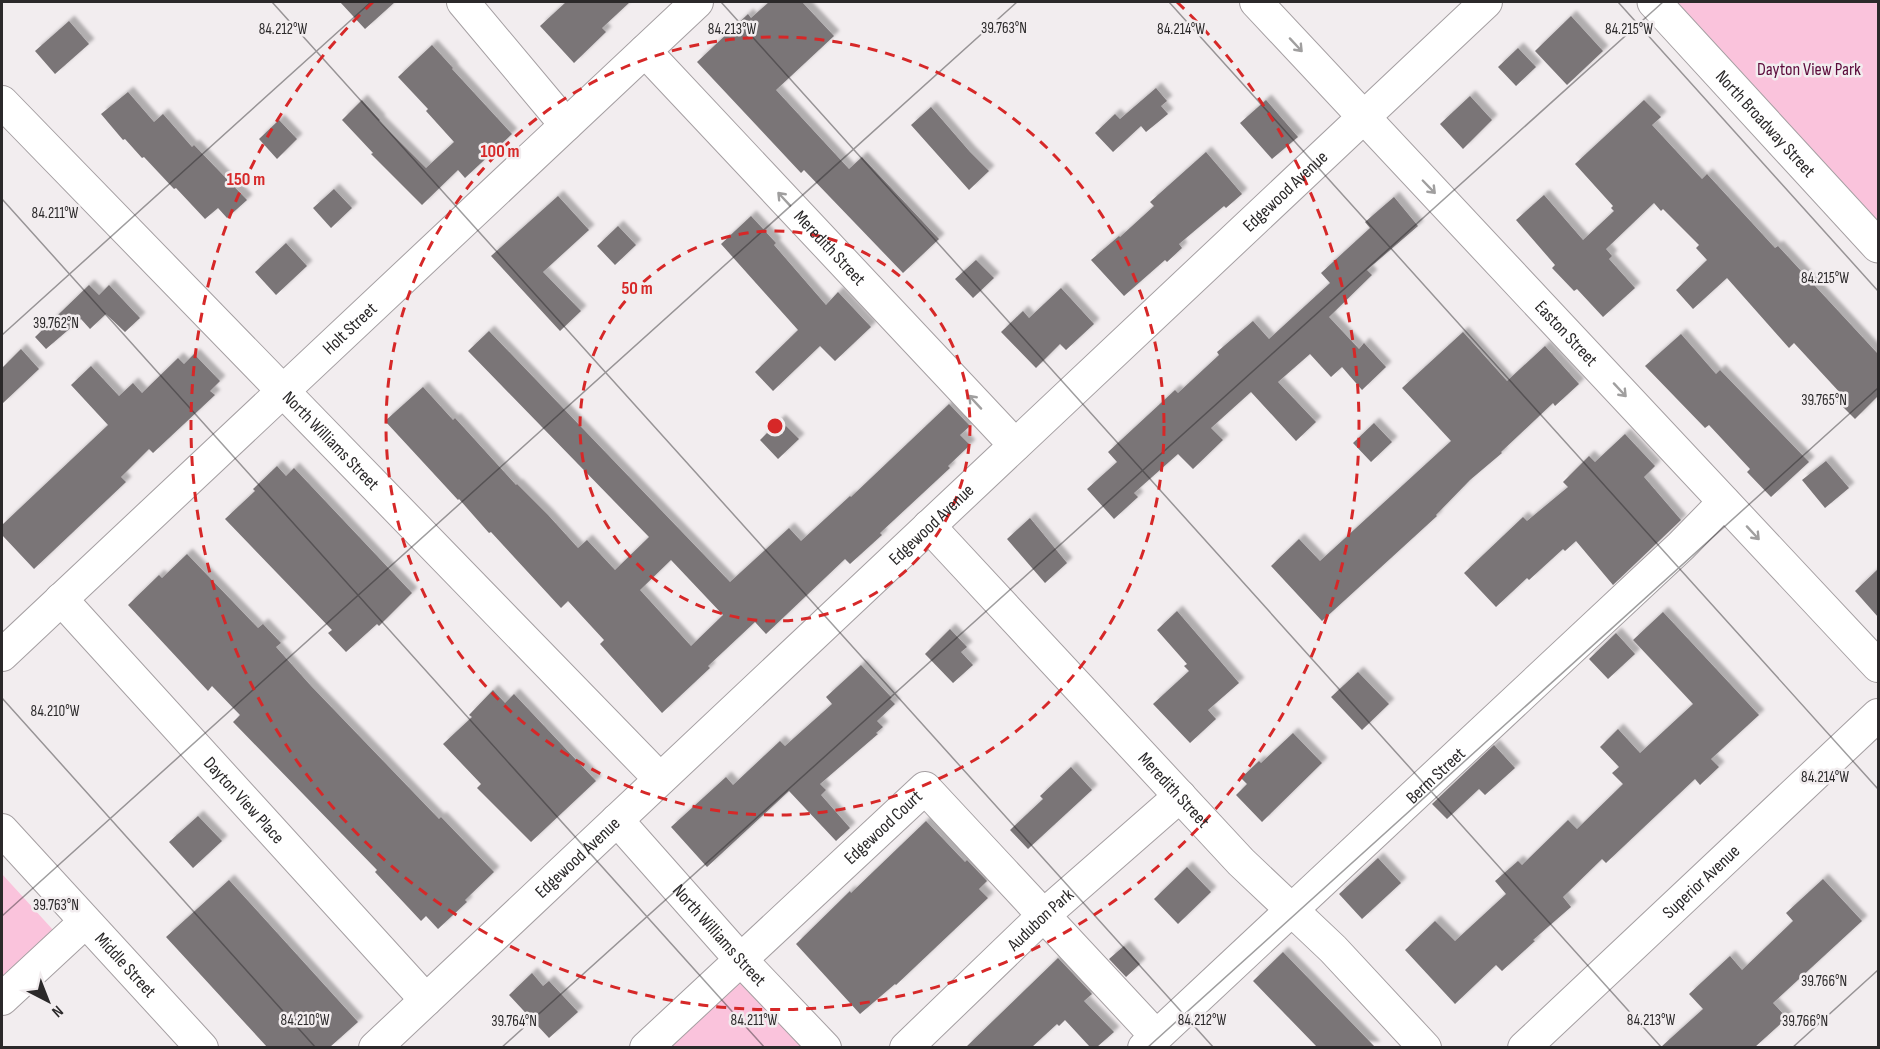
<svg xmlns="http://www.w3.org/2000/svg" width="1880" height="1049" font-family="'Sofia Sans Condensed',sans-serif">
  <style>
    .green { fill: #fac3dc }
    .building { fill: #7a7577; fill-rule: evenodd; filter: url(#shadow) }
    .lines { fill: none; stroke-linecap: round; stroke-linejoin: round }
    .street-casing { stroke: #a59fa2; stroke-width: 34 }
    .secondary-casing { stroke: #a59fa2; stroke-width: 35 }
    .street { stroke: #fff; stroke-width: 32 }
    .secondary { stroke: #fff; stroke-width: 33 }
    .oneway { stroke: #a09f9f }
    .ticks { fill: none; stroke: #2b292a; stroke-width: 1.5; stroke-opacity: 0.45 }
    .ring { fill: none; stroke: #d62828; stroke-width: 3; stroke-dasharray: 10 8 }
    .labels { text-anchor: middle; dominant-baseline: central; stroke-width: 5; stroke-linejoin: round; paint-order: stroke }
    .park-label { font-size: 18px; fill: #5c0c3c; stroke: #f2edef }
    .street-label { font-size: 18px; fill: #2b292a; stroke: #f2edef }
    .ticks-label { font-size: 15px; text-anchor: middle; fill: #2b292a; stroke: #f2edef; stroke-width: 5; stroke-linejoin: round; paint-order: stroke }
    .centre { fill: #d62828; stroke: #f2edef; stroke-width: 3 }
    .ring-label { font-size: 18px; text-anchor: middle; font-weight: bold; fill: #d62828; stroke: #f2edef; stroke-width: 5; stroke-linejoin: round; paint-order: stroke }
  </style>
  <defs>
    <filter id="shadow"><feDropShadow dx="5.5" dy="-5.5" stdDeviation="1.5" flood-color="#0004"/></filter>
  </defs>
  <rect width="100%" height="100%" fill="#f2edef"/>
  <path class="green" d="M1654,2H1878V246Z
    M2,874L54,931L2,980Z
    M740,966L816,1048H652Z"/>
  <path class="building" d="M340,2H395L365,29Z
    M566,2H630L602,28L606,32L574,63L540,26Z
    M769,2H802L834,36L776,90L849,169L862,157L939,239L903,273L804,170L801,173L697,62L748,14L751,18Z
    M1571,16L1603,51L1567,85L1535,51Z
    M69,21L89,44L55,74L35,51Z
    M432,45L453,68L452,69L512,134L465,178L458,170L422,205L371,154L373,153L342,120L362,100L380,120L379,121L426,168L454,142L426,111L428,109L398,77Z
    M1518,48L1536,67L1516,86L1498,67Z
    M1156,88L1167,101L1161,106L1168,114L1146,132L1141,126L1113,152L1095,133L1115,114L1120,119Z
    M128,92L154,122L163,114L192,147L194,145L247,200L227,218L218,208L205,219L176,188L174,189L144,157L142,158L125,139L123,140L101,114Z
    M1470,96L1492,120L1463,149L1440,124Z
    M1266,100L1298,137L1272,159L1240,123Z
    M1644,100L1661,117L1652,125L1702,179L1707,174L1775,248L1778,246L1878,354V396L1855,419L1837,401L1843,396L1794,343L1789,348L1727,278L1693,309L1676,290L1707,260L1696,248L1699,245L1663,209L1661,211L1654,203L1606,249L1612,256L1609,259L1635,288L1603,317L1577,289L1574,291L1552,268L1555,265L1516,220L1544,195L1583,240L1614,211L1611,208L1613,206L1575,164Z
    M931,107L970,152L989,171L969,190L911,125Z
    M279,120L297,139L277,159L259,139Z
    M1206,152L1242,194L1226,208L1224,206L1179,244L1182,248L1167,262L1165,260L1124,296L1091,260L1119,236L1120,237L1154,206L1150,202Z
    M334,189L352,208L331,228L313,208Z
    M558,196L589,230L543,272L581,311L560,331L491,256Z
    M1394,197L1418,226L1367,270L1372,275L1329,317L1359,349L1364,343L1386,367L1362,390L1342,367L1331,377L1310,354L1278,382L1316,422L1296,441L1251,392L1211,428L1223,440L1193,469L1178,454L1134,493L1138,497L1114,519L1087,489L1117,462L1108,452L1175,390L1178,393L1219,355L1217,352L1253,321L1269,339L1330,283L1321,273L1370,228L1365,222Z
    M751,216L776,243L774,245L826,305L838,292L871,327L835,361L820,346L773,391L755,372L798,330L721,244Z
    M618,226L636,245L615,265L597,246Z
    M286,243L307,266L276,295L255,272Z
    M976,260L994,278L973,298L955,279Z
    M89,285L99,295L109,285L140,318L125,332L106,314L90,329L81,319L46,349L35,337Z
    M1061,288L1094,324L1066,350L1060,344L1036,368L1001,332L1023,311L1029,318Z
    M489,331L730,582L789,528L801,541L850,496L851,497L949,404L970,426L960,435L970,445L948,466L950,468L880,533L882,535L850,564L845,559L766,634L755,622L708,666L710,668L662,713L600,644L604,640L568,601L561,608L491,532L489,533L459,499L458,500L385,421L423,387L453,420L455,418L516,485L517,484L548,515L578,548L587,540L615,570L649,537L468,351ZM671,560L723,615L691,646L640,590Z
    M1463,332L1507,381L1545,346L1579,384L1555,406L1553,403L1501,452L1502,453L1470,480L1436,515L1437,516L1322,621L1271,566L1299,539L1320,561L1451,441L1402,388Z
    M1681,334L1716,374L1720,370L1809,462L1771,497L1747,472L1750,469L1709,425L1705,428L1645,366Z
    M21,349L39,369L2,404V368Z
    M194,354L220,381L210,391L215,395L153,453L149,449L121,477L126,482L34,569L2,535V525L108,425L71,385L91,366L119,396L133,383L142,393L178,358L184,364Z
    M780,420L799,439L778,459L760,440Z
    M1374,423L1392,442L1371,462L1353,443Z
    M1625,434L1655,466L1644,477L1681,520L1613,585L1576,541L1565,551L1563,549L1529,580L1527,578L1496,607L1464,573L1523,517L1527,521L1568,487L1563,482L1589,456L1595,462Z
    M1826,461L1849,488L1825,508L1802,480Z
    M277,466L286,476L294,468L412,593L379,626L377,624L346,652L328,633L332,630L225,519L255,491L253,489Z
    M1030,518L1067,563L1045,583L1007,539Z
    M187,554L258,628L263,624L281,643L276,647L311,686L439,819L441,817L494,872L465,900L467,902L438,929L426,916L421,921L375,872L377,870L233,722L240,715L212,686L208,691L128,605L159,575L162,578Z
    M1878,569V617L1855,591Z
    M1177,611L1239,683L1208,710L1216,719L1190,743L1153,704L1189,671L1184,666L1187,664L1157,630Z
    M1663,612L1759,715L1711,759L1719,767L1700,785L1695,779L1606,863L1602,859L1563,897L1571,907L1533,940L1535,941L1502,971L1496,965L1455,1004L1405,950L1435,921L1455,941L1506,894L1495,881L1518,861L1522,865L1568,820L1577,829L1623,784L1612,773L1619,767L1600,747L1618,729L1640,753L1693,704L1633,640Z
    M950,629L967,647L961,652L973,665L953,683L925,654Z
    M1616,633L1635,654L1608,679L1589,659Z
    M861,665L892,698L890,699L895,704L877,721L883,727L876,733L878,734L820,784L826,790L821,795L850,828L836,841L789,791L707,867L671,827L726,777L733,785L780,741L785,746L832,704L826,697Z
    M1358,672L1389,704L1362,730L1331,697Z
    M493,690L505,703L514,694L596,781L531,842L477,788L481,784L443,744L472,717L469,715Z
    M1293,733L1322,763L1262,822L1236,795L1247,784L1241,778L1259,761L1261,763Z
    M1494,745L1515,768L1485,795L1479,789L1447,819L1432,804Z
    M1071,767L1092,790L1028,849L1010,830L1043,799L1040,796Z
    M198,816L222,841L193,868L169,842Z
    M926,821L965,862L967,860L987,881L979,889L988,898L896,985L895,984L860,1014L796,944L850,891L851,893Z
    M1378,858L1401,883L1362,919L1339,894Z
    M1187,867L1211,892L1178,924L1154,899Z
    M1823,879L1862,921L1773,1003L1787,1018L1755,1047H1661L1703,1009L1689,994L1730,956L1742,970L1793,921L1786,913Z
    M229,880L358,1022L330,1047H267L166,937Z
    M1124,946L1140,964L1126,977L1109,959Z
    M1283,952L1375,1047H1317L1253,981Z
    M1058,958L1092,994L1084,1001L1114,1032L1097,1047H1090L1065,1020L1059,1026L1057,1024L1032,1047H966Z
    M532,973L543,986L549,981L578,1012L549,1038L509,995Z"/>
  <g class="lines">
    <defs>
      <g id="street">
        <path d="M463,2L566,125"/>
        <path id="s1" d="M1256,2L1878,666"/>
        <path id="s2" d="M645,51L1015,445"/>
        <path id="s3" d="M2,102L660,779"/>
        <path id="s4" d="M929,526L1241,862L1333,949L1425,1048"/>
        <path id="s5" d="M61,599L426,1000"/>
        <path id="s6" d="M2,655L697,2"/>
        <path id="s7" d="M617,820L741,960L825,1048"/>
        <path id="s8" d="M2,830L202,1048"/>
        <path d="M2,999L85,922"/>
        <path id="s9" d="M375,1048L1486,2"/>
        <path id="s10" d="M646,1048L925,788L1156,1036"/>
        <path id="s11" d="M906,1048L1044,915L1180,796"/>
        <path id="s12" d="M1144,1048L1681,546L1724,502"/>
        <path id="s13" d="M1524,1048L1878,715"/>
      </g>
      <g id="secondary">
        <path id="s14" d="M1654,2L1878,246"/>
      </g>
    </defs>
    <use href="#street" class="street-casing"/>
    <use href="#secondary" class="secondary-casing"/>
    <use href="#street" class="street"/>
    <use href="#secondary" class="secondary"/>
  </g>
  <defs><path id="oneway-shaft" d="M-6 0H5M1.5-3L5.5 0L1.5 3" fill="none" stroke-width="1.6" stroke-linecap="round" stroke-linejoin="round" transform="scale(1.5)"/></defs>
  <g class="oneway">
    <use href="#oneway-shaft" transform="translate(1296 45) rotate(47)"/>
    <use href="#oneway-shaft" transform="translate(1429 187) rotate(46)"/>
    <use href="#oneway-shaft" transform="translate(784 199) rotate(-133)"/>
    <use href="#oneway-shaft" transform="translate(1620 390) rotate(47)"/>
    <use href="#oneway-shaft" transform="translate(975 402) rotate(-133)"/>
    <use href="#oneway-shaft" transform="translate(1753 533) rotate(47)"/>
  </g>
  <path class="ticks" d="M272,2L1214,1048M721,2L1662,1048M1169,2L1878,789M1618,2L1878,291M2,199L765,1048M2,335L371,2M2,698L316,1048M2,916L1017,2M501,1048L1663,2M1147,1048L1878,388M1792,1048L1878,970"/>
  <g class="ring">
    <circle cx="775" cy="426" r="195"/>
    <circle cx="775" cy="426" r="389"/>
    <path d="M1177 2A584 584 0 1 1 373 2"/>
  </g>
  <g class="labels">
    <g class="park-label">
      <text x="1809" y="69">Dayton View Park</text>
    </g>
    <g class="street-label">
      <text stroke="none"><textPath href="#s14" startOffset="165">North Broadway Street</textPath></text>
      <text stroke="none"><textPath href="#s9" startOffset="1250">Edgewood Avenue</textPath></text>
      <text stroke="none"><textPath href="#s2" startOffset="270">Meredith Street</textPath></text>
      <text stroke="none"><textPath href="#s6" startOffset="477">Holt Street</textPath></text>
      <text stroke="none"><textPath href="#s1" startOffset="454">Easton Street</textPath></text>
      <text stroke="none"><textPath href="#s3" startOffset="472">North Williams Street</textPath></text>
      <text stroke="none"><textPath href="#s9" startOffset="764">Edgewood Avenue</textPath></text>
      <text stroke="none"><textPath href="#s12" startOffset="399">Berm Street</textPath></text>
      <text stroke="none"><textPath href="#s4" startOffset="360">Meredith Street</textPath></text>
      <text stroke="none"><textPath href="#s5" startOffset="272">Dayton View Place</textPath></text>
      <text stroke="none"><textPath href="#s10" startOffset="324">Edgewood Court</textPath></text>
      <text stroke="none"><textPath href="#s9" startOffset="278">Edgewood Avenue</textPath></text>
      <text stroke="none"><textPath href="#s13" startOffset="243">Superior Avenue</textPath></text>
      <text stroke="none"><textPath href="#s11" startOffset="186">Audubon Park</textPath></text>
      <text stroke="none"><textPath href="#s7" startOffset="154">North Williams Street</textPath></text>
      <text stroke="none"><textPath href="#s8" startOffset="183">Middle Street</textPath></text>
    </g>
  </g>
  <g class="ticks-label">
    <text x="1004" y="33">39.763°N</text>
    <text x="283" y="34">84.212°W</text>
    <text x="732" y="34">84.213°W</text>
    <text x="1181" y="34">84.214°W</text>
    <text x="1629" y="34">84.215°W</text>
    <text x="55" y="218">84.211°W</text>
    <text x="1825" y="283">84.215°W</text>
    <text x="56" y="328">39.762°N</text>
    <text x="1824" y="405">39.765°N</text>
    <text x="55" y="716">84.210°W</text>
    <text x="1825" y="782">84.214°W</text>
    <text x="56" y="910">39.763°N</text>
    <text x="1824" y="986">39.766°N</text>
    <text x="305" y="1025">84.210°W</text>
    <text x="754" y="1025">84.211°W</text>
    <text x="1202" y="1025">84.212°W</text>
    <text x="1651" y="1025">84.213°W</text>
    <text x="514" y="1026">39.764°N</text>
    <text x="1805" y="1026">39.766°N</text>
  </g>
  <circle cx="775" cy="426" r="9" class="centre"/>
  <g class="ring-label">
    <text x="500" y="157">100 m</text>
    <text x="246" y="185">150 m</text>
    <text x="637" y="294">50 m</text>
  </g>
  <rect width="1880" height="1049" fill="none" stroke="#2b292a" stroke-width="6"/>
  <g transform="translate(48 1001) rotate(138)" stroke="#f2edef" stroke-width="4.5" paint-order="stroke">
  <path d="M0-4.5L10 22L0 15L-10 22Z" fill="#2b292a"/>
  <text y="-9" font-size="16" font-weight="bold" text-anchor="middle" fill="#2b292a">N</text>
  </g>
</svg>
